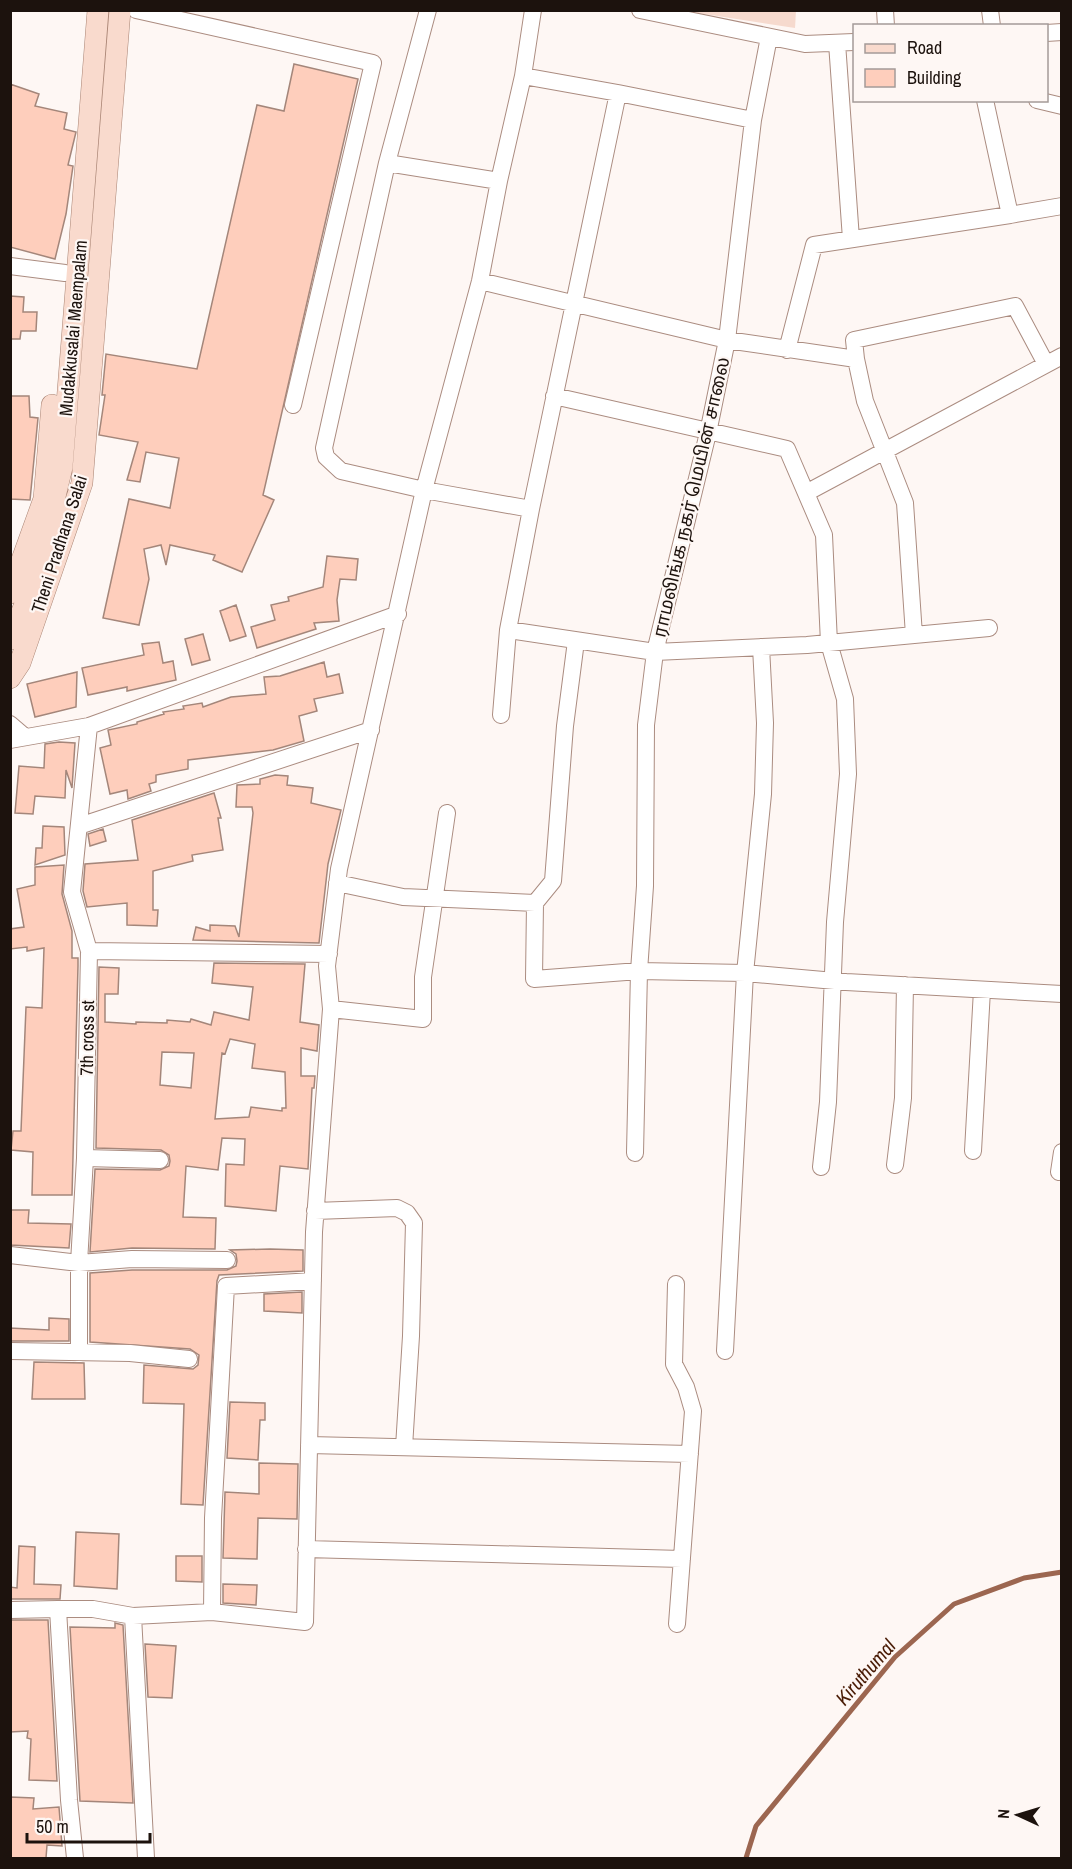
<svg xmlns="http://www.w3.org/2000/svg" width="1072" height="1869" font-family="'Archivo Narrow','Noto Sans Tamil',sans-serif">
  <style>
    .green { fill: #f6dace }
    .lines { fill: none; stroke-linecap: round; stroke-linejoin: round }
    .stream { stroke: #9c6650; stroke-width: 5 }
    .building { fill: #fecebc; stroke: #a4867a; stroke-width: 1.5; fill-rule: evenodd }
    .minor-casing { stroke: #ab8c80; stroke-width: 18 }
    .major-casing { stroke: #a98474; stroke-width: 22 }
    .minor { stroke: #fff; stroke-width: 16 }
    .major { stroke: #f9dacd; stroke-width: 21 }
    .labels { text-anchor: middle; dominant-baseline: central; stroke-width: 4.5; stroke-linejoin: round; paint-order: stroke }
    .street-label { font-size: 18px; fill: #1c120d; stroke: #fef7f4 }
    .water-label { font-size: 20px; font-style: italic; fill: #491b05; stroke: #fef7f4 }
  </style>
  <rect width="100%" height="100%" fill="#fef7f4"/>
  <path class="green" d="M685,11H796L795,28Z"/>
  <g class="lines">
    <path class="stream" d="M746,1858L756,1826L895,1657L954,1604L1024,1578L1062,1572"/>
  </g>
  <path class="building" d="M294,64L358,79L263,495L274,500L242,572L213,560L215,555L170,545L166,565L161,545L144,549L149,579L139,625L103,618L129,499L170,508L179,458L146,452L140,482L127,480L138,442L99,435L105,395H102L106,354L197,369L257,105L284,111Z
    M10,84L39,94L35,106L67,113L64,129L76,132L68,165L73,166L66,214L55,259L10,247Z
    M10,296L24,297L23,312H37L36,331H21L20,339H10Z
    M10,396H29L30,417L38,418L30,500L10,499Z
    M327,556L358,559L356,580L340,579L337,600L339,621L314,623L316,629L257,648L251,627L275,620L271,605L289,601L288,597L323,587Z
    M236,605L246,636L230,641L220,611Z
    M203,634L210,660L192,665L185,639Z
    M159,642L163,663L173,661L176,680L127,691V687L88,695L82,668L144,655L142,644Z
    M324,662L327,677L339,674L343,693L314,699L317,711L299,716L304,741L273,750L188,760V769L156,775V782L149,784L151,791L128,799L127,790L110,794L100,748L111,745L108,730L137,724V722L164,714L163,712L184,709L183,706L202,703L203,707L231,697L266,694L264,677L280,676Z
    M77,672L76,707L35,717L27,684Z
    M59,742L75,743L72,788L66,770L65,798L35,796L33,814L15,813L19,766L44,768L45,744Z
    M275,775L288,776L287,785L313,788L311,803L341,810L328,864L319,943L193,940L196,927L210,931V925L235,926L239,937L253,813L252,807H236L237,785L260,784V779Z
    M214,793L221,818H218L223,850L192,855L193,861L153,871V910H158L157,926L127,925V903L87,907L83,891L85,864L138,860L132,820Z
    M43,826L64,827L65,855L35,865L36,848H42Z
    M103,829L106,841L90,846L88,834Z
    M64,865L62,894L72,931V958H78V966L72,1195H32L33,1152L11,1150L13,1131H21L26,1007L42,1008L44,948L27,951V947L10,949V929L24,927L17,889L35,885V867Z
    M214,963L305,964L300,1022L319,1025L317,1051L301,1048V1076H315L314,1088H312L308,1169L280,1166L276,1211L225,1206L226,1164L244,1165L245,1139L222,1138L218,1170L186,1166L183,1217L216,1218L215,1249L132,1248L90,1252L95,1169L160,1170L169,1166L170,1161L169,1155L161,1150L96,1148L99,967L119,968L118,994H105V1022L136,1024V1022L167,1023V1020L190,1022L191,1019L211,1025L214,1012L249,1020L253,987L212,983ZM230,1039L255,1044L252,1068L285,1072L286,1108H282V1111L251,1107L249,1117L215,1119L222,1053L225,1054ZM162,1052L194,1053L191,1088L160,1085Z
    M10,1210H29L28,1223L71,1224L69,1248L10,1245Z
    M270,1249L303,1250V1271L219,1275L217,1281L203,1505L181,1504L184,1404L143,1403L144,1365L193,1369L198,1365L199,1355L190,1349L90,1342V1273L132,1270H227L236,1266L237,1261L236,1254L230,1250Z
    M302,1292V1313L264,1311V1294Z
    M49,1318L69,1319V1341H10V1328L49,1330Z
    M34,1362L84,1363L85,1399H32Z
    M230,1402L265,1403V1420H260L258,1460L227,1458Z
    M259,1463L298,1464L297,1519L258,1518L257,1559L223,1558L225,1492L259,1494Z
    M76,1532L119,1534L117,1589L74,1586Z
    M19,1546L35,1547L34,1584L61,1585L60,1599H10V1587L17,1588Z
    M176,1556H202V1582L176,1581Z
    M223,1584L257,1585L256,1605L223,1603Z
    M10,1620H48L57,1781L29,1780L31,1739L27,1738L28,1731L10,1732Z
    M115,1623L123,1625L133,1803L80,1801L70,1627L115,1628Z
    M145,1644L176,1646L172,1698L148,1697Z
    M10,1797L34,1798L33,1809L59,1807L62,1846L47,1845L46,1858H10Z"/>
  <g class="lines">
    <defs>
      <path id="minor" d="M136,10L373,63L293,405
        M428,10L387,163L324,448L326,457L341,471L424,490L531,509L508,630L655,652L708,433L727,340L753,120L769,37
        M640,10L805,44L854,42
        M885,10L886,26
        M990,10L992,26
        M1046,33L1062,32
        M837,43L851,239
        M523,76L618,93L531,509
        M618,93L753,120
        M1037,100L1062,106
        M387,163L499,181
        M1010,215L1062,206
        M10,266L65,273
        M480,281L727,340L856,359L865,401L905,503L914,635
        M787,350L814,245L1010,215L985,100
        M856,359L854,340L1015,306L1046,364
        M554,396L787,449L824,535L829,643L845,699L848,774L835,922L828,1102L821,1167
        M806,493L1062,356
        M501,715L508,630
        M10,724L24,736
        M10,740L89,726L398,614
        M79,826L371,730
        M337,883L403,897L535,903L534,979L639,971L745,973L846,982L1062,994
        M535,903L553,881L565,726L576,641
        M89,951L329,954
        M331,1009L423,1019V977L447,813
        M973,1151L982,990
        M635,1153L639,971L645,886L646,725L655,652L807,645L989,628
        M85,1158L160,1160
        M895,1165L903,1098L905,985
        M1059,1172L1062,1152
        M315,1211L397,1208L407,1213L414,1223L411,1336L404,1447
        M10,1255L79,1263L132,1259L227,1260
        M676,1284L674,1364L686,1387L693,1411L677,1624
        M10,1351L130,1353L189,1359
        M725,1351L745,973L763,794L765,723L761,647
        M79,1354V1263L85,1158L89,951L72,892L89,726
        M309,1445L690,1454
        M306,1549L682,1559
        M58,1609H93L133,1616L212,1612L305,1622L314,1232L331,1009L327,966L339,869L424,490L480,281L499,181L523,76L533,10
        M10,1610L58,1609L69,1800L75,1858
        M212,1612L213,1518L226,1286L313,1281
        M133,1616L146,1858"/>
      <path id="major" d="M10,593L44,499L52,405
        M10,639L34,584L62,467L98,10
        M10,678L20,663L82,483L120,10"/>
    </defs>
    <use href="#minor" class="minor-casing"/>
    <use href="#major" class="major-casing"/>
    <use href="#minor" class="minor"/>
    <use href="#major" class="major"/>
  </g>
  <g class="labels">
    <g class="street-label">
      <text transform="translate(73 328) rotate(-85)">Mudakkusalai Maempalam</text>
      <text transform="translate(691 497) rotate(-77)">ராமலிங்க நகர் மெயின் சாலை</text>
      <text transform="translate(59 544) rotate(-72)">Theni Pradhana Salai</text>
      <text transform="translate(87 1038) rotate(-89)">7th cross st</text>
    </g>
    <g class="water-label">
      <text transform="translate(865 1672) rotate(-49)">Kiruthumal</text>
    </g>
  </g>
  <rect width="1072" height="1869" fill="none" stroke="#1c120d" stroke-width="24"/>
  <rect x="853" y="24" width="195" height="78" fill="#fef7f4" stroke="#a49b98" stroke-width="1.5"/>
  <rect x="865" y="44" width="30" height="9" fill="#f9dacd" stroke="#a49b98" stroke-width="1.5"/>
  <text x="907" y="54" font-size="18" fill="#1c120d">Road</text>
  <rect x="865" y="69" width="30" height="18" fill="#fecebc" stroke="#a49b98" stroke-width="1.5"/>
  <text x="907" y="84" font-size="18" fill="#1c120d">Building</text>
  <g transform="translate(1018 1815) rotate(274)" stroke="#fef7f4" stroke-width="4.5" paint-order="stroke">
  <path d="M0-4.5L10 22L0 15L-10 22Z" fill="#1c120d"/>
  <text y="-9" font-size="16" font-weight="bold" text-anchor="middle" fill="#1c120d">N</text>
  </g>
  <path d="M27 1833v9h123v-9" fill="none" stroke="#1c120d" stroke-width="3"/>
  <text x="36" y="1833" font-size="18" fill="#1c120d" stroke="#fef7f4" stroke-width="4.5" paint-order="stroke">50 m</text>
</svg>
